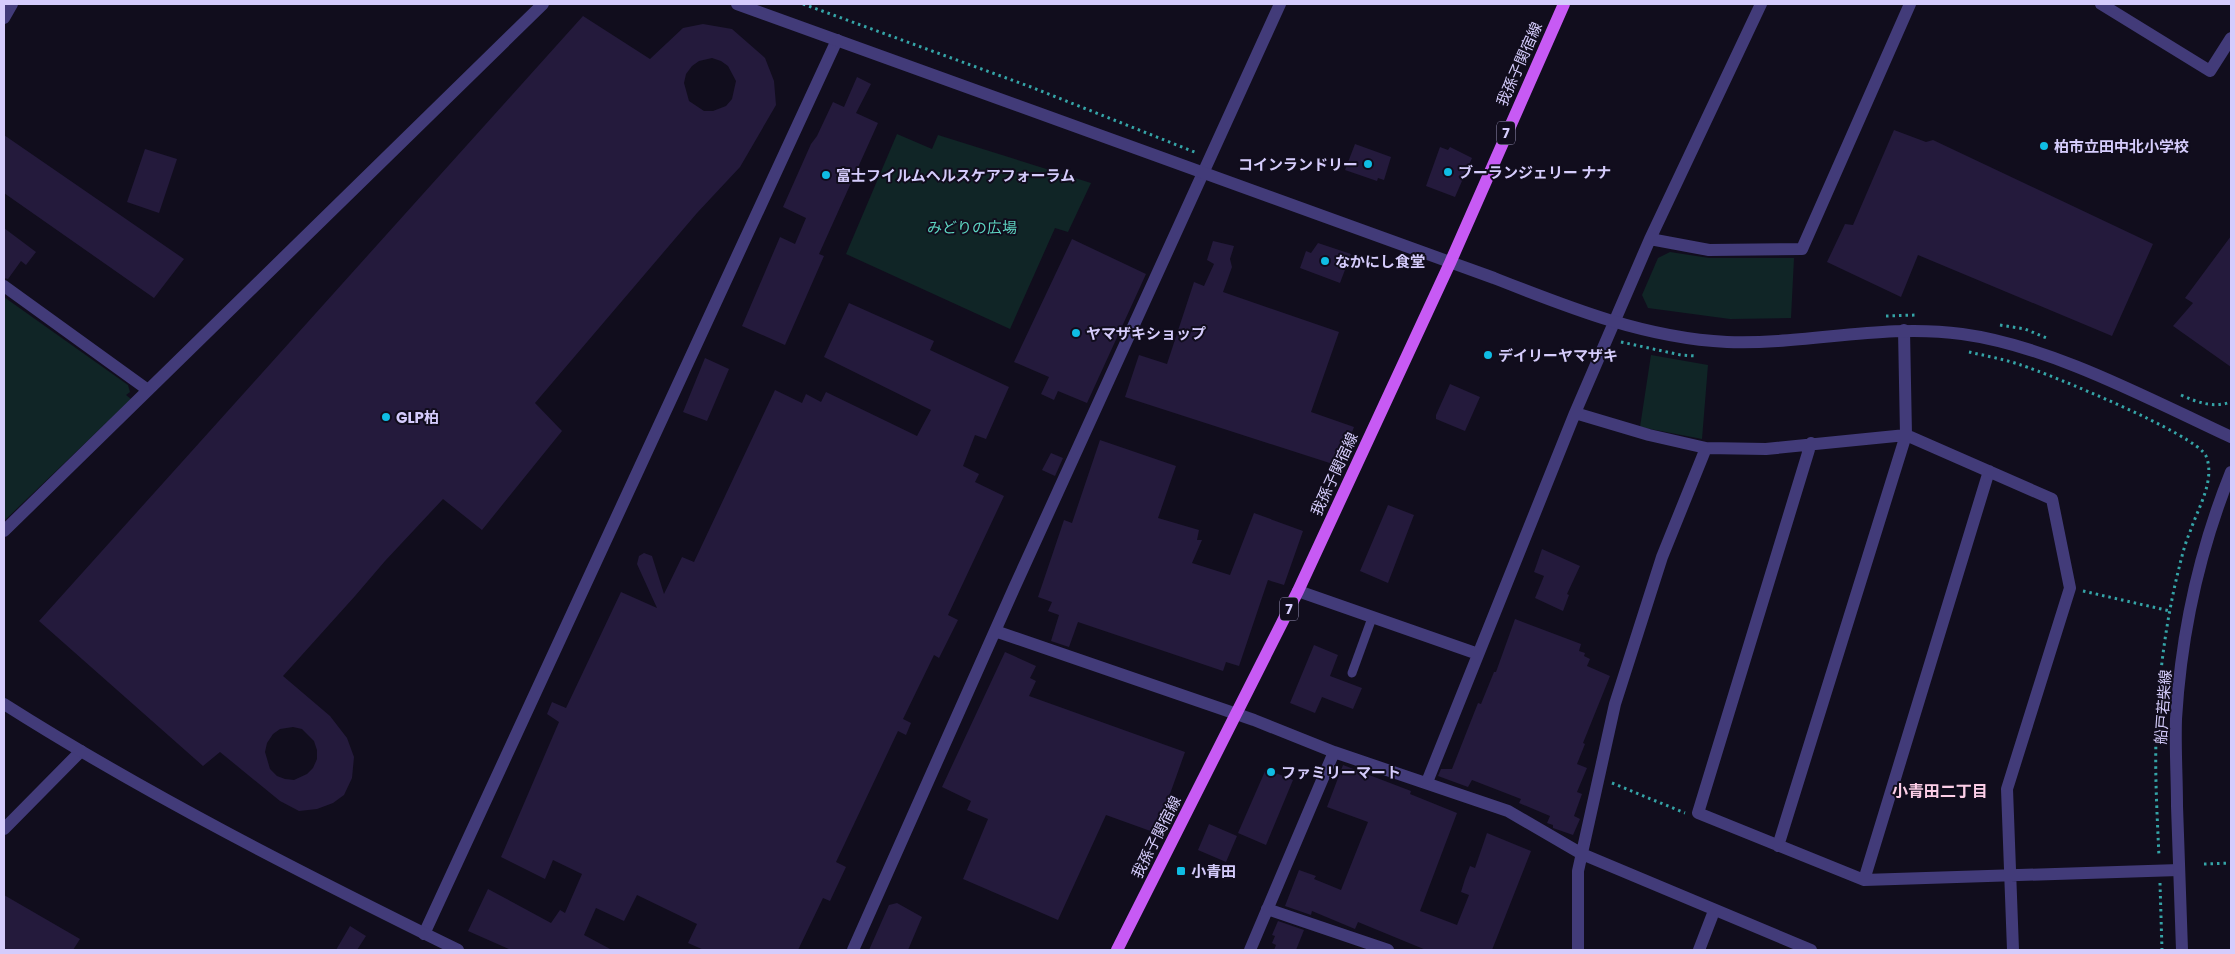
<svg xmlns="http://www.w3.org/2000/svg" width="2235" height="954" font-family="Poppins,'Noto Sans JP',sans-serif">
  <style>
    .green { fill: #102526 }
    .building { fill: #241a3c; fill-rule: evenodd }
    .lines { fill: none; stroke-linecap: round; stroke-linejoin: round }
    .path { stroke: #35a4a7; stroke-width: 3; stroke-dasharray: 2.5 4; stroke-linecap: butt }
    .service { stroke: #423b79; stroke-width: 9 }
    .minor { stroke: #423b79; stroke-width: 12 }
    .tertiary { stroke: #423b79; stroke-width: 12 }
    .primary { stroke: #c75af4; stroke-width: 12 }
    .poi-dot { fill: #0fbde4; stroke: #110d1d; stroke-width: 2 }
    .labels { text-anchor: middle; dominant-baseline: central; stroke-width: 4; stroke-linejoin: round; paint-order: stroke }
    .shield { fill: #110d1d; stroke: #9a93b9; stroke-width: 1 }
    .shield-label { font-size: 14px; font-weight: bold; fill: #d5ccfc }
    .street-label { font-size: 15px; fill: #d5ccfc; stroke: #110d1d }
    .poi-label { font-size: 15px; font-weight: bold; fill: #d5ccfc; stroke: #110d1d; text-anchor: start }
    .park-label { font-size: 15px; fill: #5ed6c2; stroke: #110d1d }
    .neighbourhood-label { font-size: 16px; font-weight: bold; fill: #fccee7; stroke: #110d1d }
  </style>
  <rect width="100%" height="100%" fill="#110d1d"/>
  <path class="green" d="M897,134L932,149L938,135L1091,183L1068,232L1055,228L1010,329L846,254Z
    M1670,252L1709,258H1794L1791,318L1730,319L1648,308L1642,295L1658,258Z
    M4,297L128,385L130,392L126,395L131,399L4,521Z
    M1651,355L1708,365L1702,439L1640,427Z"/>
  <path class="building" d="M583,16L650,59L683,28L703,24L732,29L765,58L774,81L776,105L740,167L697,213L535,403L562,431L482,530L443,499L385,561L355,596L283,676L330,716L347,738L354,757L352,778L344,795L333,803L317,809L299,811L280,801L220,752L203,766L39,621ZM712,58L721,61L728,66L736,81L732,99L726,106L713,111H704L689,101L684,83L686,74L692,66L699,61ZM293,727L302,729L314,741L317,750V759L313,768L307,774L294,780L285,779L277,776L270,769L265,752L267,743L273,734L280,729Z
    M857,77L871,84L856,113L878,123L819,254L824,256L785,345L742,326L780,237L795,244L806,218L783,207L811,144L817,136L833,102L844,107Z
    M1894,130L1926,142L1933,140L2153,244L2112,336L1918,255L1901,297L1827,262L1845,224L1853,225Z
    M4,135L184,259L154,298L4,193Z
    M1355,144L1391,157L1384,180L1378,178L1377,181L1345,170Z
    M1440,147L1448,150L1450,147L1472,158L1455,197L1426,186Z
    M145,149L177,159L159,213L127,202Z
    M4,228L36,252L26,265L21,261L8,279L4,278Z
    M2231,236V367L2173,326L2193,303L2185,298Z
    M1072,239L1146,274L1087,403L1058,391L1054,400L1041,394L1049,377L1014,362Z
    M1213,241L1234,246L1230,259L1232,267L1223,292L1339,332L1311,412L1354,427L1339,466L1125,397L1139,355L1167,364L1194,282L1204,286L1214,264L1207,260Z
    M1318,243L1351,254L1340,283L1300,268L1306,251L1311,253Z
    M849,303L934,341L930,350L1009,387L986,439L975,435L963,466L979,474L975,482L1004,496L948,615L958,620L939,658L934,655L903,719L911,723L906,735L898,731L836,862L846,867L830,901L823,898L798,950H704L688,943L697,924L637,895L624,921L596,908L584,935L612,950H511L468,931L488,889L551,923L560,910L565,913L582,874L553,860L545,879L501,857L559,722L547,714L552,702L566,708L621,592L657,608L637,564L639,556L644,553L652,556L664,594L682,557L694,562L775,390L802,403L806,394L821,402L826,392L917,436L931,410L824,357Z
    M705,358L729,369L707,421L683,412Z
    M1450,384L1480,397L1465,431L1436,419V415Z
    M1100,440L1176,466L1158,518L1199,530L1197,540H1202L1192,563L1230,575L1254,513L1303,531L1284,585L1268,580L1239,666L1226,662L1223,671L1078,622L1069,647L1051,641L1059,615L1048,611L1052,602L1038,597L1064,520L1072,523Z
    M1051,453L1063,458L1055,476L1042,470Z
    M1388,505L1414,515L1388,583L1360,571Z
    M1542,549L1580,566L1567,594L1569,595L1563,611L1535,598L1544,576L1534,572Z
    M1515,619L1581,644L1579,651L1585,653L1584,656L1590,659L1587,666L1610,676L1583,743L1585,744L1577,764L1587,768L1577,792L1582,794L1574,816L1580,819L1573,835L1553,828V825L1547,823L1550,816L1519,803L1521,799L1472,780L1468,787L1438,776L1441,769H1452L1478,703L1481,704L1494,672H1496Z
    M1314,645L1338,655L1330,676L1362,688L1353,709L1322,697L1315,713L1290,703Z
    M1005,652L1036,666L1030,678L1036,681L1029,696L1185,752L1156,833L1106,815L1058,920L963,879L988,819L967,810L971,801L942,787Z
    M1343,765L1411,791L1410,794L1457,813L1420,911L1457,925L1469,895L1461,892L1465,879L1470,866L1475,868L1487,833L1531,851L1492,950H1426L1358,922L1355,929L1312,911L1311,915L1285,906L1299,870L1316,876L1314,879L1341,890L1368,822L1327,807Z
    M1266,769L1293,780L1266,845L1238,833Z
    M1209,824L1237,836L1226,862L1198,850Z
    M4,895L80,939L73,950H4Z
    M897,903L922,917L908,950H869L889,905Z
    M1278,921L1304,930L1296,950H1274L1276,945L1272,943L1275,936L1272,935Z
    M350,926L366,936L357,950H336Z"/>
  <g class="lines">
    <path class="path" d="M803,4L1031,87L1197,153
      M1886,316L1917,315
      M2000,325L2025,329L2049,339
      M1621,342L1681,355L1697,356
      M1969,352C1986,356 2004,359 2021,365C2049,374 2196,434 2206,456C2216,480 2197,510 2190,532C2185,543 2182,556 2179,568C2167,616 2160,668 2157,717C2154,764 2157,811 2159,857
      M2181,395C2199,403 2213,408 2231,402
      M2083,591L2170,611
      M1612,783L1685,813
      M2204,864L2231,863
      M2160,883L2162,950"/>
    <path class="service" d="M1352,673L1372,618"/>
    <path class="minor" d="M2101,4L2210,71L2231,38
      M1650,239L1709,250L1802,249L1910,4
      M4,286L148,390
      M1575,413L1649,435L1706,448L1766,449L1906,435L2052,499L2070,588L2007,789L2013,950
      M1811,443L1698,813L1864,880L2179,870
      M4,531L543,4
      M1298,591L1478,654
      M995,631L1254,720L1334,752L1508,811L1582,854L1811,950
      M1427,782L1575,413L1650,239L1761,4
      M4,829L81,751
      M1778,846L1906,435L1904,330
      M1864,880L1989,471
      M1267,909L1388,950
      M424,934L837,40
      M853,950L1015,586L1280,4
      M1250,950L1334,752
      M1578,950V871L1615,704L1662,557L1706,448
      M1699,950L1714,911"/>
    <path class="tertiary" d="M737,4L1494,278C1570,308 1645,338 1727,342C1806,345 1883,323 1962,334C2051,346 2149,399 2231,437
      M4,18L12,4
      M4,704C149,796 304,874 458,950
      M2182,950C2180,902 2179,854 2177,806C2177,777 2175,748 2176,719C2181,635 2200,549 2231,472"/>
    <path class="primary" d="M1117,950L1298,591L1450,263L1564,4"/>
  </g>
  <g class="poi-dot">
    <circle cx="2044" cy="146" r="5"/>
    <circle cx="1368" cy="164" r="5"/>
    <circle cx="1448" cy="172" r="5"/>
    <circle cx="826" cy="175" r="5"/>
    <circle cx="1325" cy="261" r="5"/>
    <circle cx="1076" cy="333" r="5"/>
    <circle cx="1488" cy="355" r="5"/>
    <circle cx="386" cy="417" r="5"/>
    <circle cx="1271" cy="772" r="5"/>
    <rect x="1176" y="866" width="10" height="10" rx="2.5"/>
  </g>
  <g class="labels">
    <g class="shield">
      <rect x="1497" y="121.5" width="18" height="23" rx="4"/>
      <rect x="1280" y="597.5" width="18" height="23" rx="4"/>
    </g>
    <g class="shield-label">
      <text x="1506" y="133">7</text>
      <text x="1289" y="609">7</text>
    </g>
    <g class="street-label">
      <text transform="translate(1519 64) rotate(-66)">我孫子関宿線</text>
      <text transform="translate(1334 474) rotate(-65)">我孫子関宿線</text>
      <text transform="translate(2163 707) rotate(-86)">船戸若柴線</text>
      <text transform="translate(1156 837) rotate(-63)">我孫子関宿線</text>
    </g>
    <g class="poi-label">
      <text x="2054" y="146">柏市立田中北小学校</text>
      <text x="1358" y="164" text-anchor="end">コインランドリー</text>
      <text x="1458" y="172">ブーランジェリー ナナ</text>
      <text x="836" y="175">富士フイルムヘルスケアフォーラム</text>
      <text x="1335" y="261">なかにし食堂</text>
      <text x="1086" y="333">ヤマザキショップ</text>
      <text x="1498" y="355">デイリーヤマザキ</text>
      <text x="396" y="417">GLP柏</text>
      <text x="1281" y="772">ファミリーマート</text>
      <text x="1191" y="871">小青田</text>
    </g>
    <g class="park-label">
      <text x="972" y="227">みどりの広場</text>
    </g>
    <g class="neighbourhood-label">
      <text x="1940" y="791">小青田二丁目</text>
    </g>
  </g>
  <rect width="2235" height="954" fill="none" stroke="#d5ccfc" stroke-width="10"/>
</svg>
